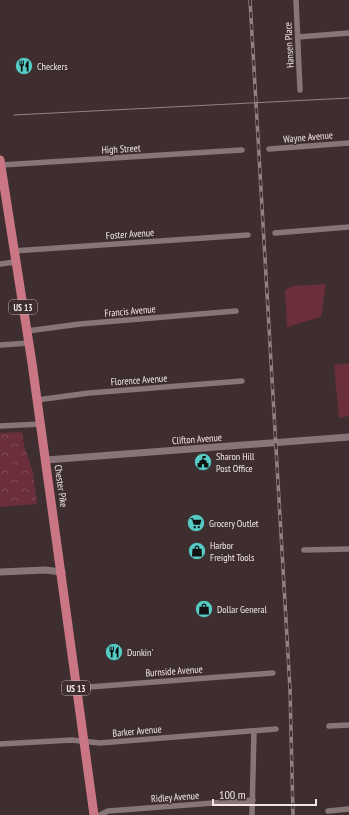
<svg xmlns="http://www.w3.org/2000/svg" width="349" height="815" font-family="'PT Sans Narrow',sans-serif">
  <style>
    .park { fill: url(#park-crowns) }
    .pitch { fill: #6a2f3b }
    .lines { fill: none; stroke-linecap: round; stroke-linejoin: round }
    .minor { stroke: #887577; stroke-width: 5.5 }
    .tertiary { stroke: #887577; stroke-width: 7 }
    .primary { stroke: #cb7685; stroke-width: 9 }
    .tram { stroke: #908284; stroke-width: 1 }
    .rail-casing { stroke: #908284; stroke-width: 3.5 }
    .rail { stroke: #3e2e30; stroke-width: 2; stroke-dasharray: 6; stroke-linecap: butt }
    .labels { text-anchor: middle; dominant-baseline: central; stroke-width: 3; stroke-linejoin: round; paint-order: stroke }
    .shield { fill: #3e2e30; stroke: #bcb0b1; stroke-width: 1 }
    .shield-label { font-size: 9px; font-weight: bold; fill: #f2e7e8 }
    .street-label { font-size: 10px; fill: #f2e7e8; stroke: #3e2e30 }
    .poi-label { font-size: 10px; fill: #f2e7e8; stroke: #3e2e30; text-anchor: start }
  </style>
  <defs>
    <pattern id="park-crowns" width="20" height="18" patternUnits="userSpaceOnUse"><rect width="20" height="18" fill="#6a2f3b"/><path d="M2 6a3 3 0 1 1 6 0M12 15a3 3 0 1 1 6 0" fill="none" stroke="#804d57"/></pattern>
  </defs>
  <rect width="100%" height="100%" fill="#3e2e30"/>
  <path class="park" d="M22,432L24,445L33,473L37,504L0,507V433Z"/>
  <path class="pitch" d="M326,284L321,317L287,327L285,290L292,286Z
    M349,363V416L339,418L334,365Z"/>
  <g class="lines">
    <path class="minor" d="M296,0L300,90
      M298,37L349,33
      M269,149L349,143
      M1,165L242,150
      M275,233L349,227
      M13,251L248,235
      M0,264L15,262
      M27,331L80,324L236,311
      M0,345L29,343
      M37,400L89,393L242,381
      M0,426L41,424
      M304,550L349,549
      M76,688L273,673
      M329,726L349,725
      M0,744L72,740L100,743L276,729
      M328,811L349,809
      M100,815L108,811L253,800
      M252,815L254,731"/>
    <path class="tertiary" d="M46,460L349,437
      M0,572L45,570L62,572"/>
    <path class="primary" d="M0,160L32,363L94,815"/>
    <path class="tram" d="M14,115L349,98"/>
    <defs>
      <path id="rail" d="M250,0L290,689L293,815"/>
    </defs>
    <use href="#rail" class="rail-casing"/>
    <use href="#rail" class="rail"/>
  </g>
  <defs>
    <symbol id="restaurant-disc" viewBox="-11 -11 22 22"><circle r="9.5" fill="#55cdc6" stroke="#3e2e30"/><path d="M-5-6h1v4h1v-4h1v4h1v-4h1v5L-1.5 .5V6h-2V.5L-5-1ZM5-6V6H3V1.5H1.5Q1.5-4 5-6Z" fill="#111"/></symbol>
    <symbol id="civic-disc" viewBox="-11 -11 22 22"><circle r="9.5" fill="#55cdc6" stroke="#3e2e30"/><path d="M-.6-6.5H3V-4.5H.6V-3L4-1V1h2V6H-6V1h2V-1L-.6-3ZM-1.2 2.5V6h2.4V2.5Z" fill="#111"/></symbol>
    <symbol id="supermarket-disc" viewBox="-11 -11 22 22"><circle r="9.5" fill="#55cdc6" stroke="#3e2e30"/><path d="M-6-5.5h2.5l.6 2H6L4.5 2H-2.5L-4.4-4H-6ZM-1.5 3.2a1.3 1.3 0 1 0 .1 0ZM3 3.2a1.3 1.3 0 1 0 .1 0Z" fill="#111"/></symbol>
    <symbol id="shop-disc" viewBox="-11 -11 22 22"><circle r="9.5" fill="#55cdc6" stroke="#3e2e30"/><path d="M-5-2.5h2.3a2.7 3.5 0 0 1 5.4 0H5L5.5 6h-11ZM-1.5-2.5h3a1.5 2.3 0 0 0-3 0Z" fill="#111"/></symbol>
  </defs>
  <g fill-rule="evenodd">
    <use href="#restaurant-disc" x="14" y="56" width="20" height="20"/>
    <use href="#civic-disc" x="193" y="452" width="20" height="20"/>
    <use href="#supermarket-disc" x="186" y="513" width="20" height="20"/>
    <use href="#shop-disc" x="187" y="541" width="20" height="20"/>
    <use href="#shop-disc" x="194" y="599" width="20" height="20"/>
    <use href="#restaurant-disc" x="104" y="642" width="20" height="20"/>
  </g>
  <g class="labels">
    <g class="shield">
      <rect x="9" y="300" width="28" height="14" rx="3"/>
      <rect x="62" y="681" width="28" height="14" rx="3"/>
    </g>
    <g class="shield-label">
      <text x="23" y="307">US 13</text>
      <text x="76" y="688">US 13</text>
    </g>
    <g class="street-label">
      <text transform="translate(289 45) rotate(-93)">Hansen Place</text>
      <text transform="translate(308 137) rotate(-5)">Wayne Avenue</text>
      <text transform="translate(121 149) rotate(-3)">High Street</text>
      <text transform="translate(130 234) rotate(-4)">Foster Avenue</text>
      <text transform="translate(130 311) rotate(-5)">Francis Avenue</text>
      <text transform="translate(139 380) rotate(-4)">Florence Avenue</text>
      <text transform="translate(197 439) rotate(-4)">Clifton Avenue</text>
      <text transform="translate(61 486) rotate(82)">Chester Pike</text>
      <text transform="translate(174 671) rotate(-4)">Burnside Avenue</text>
      <text transform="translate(137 731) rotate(-5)">Barker Avenue</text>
      <text transform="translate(175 797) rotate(-4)">Ridley Avenue</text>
    </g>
    <g class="poi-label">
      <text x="37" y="66">Checkers</text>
      <text x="216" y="456">Sharon Hill<tspan x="216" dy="12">Post Office</tspan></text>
      <text x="209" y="523">Grocery Outlet</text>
      <text x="210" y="545">Harbor<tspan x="210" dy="12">Freight Tools</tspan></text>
      <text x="217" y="609">Dollar General</text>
      <text x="127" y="652">Dunkin'</text>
    </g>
  </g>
  <path d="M213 799v6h103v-6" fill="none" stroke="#f2e7e8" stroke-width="2"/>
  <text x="219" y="799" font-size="12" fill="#f2e7e8" stroke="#3e2e30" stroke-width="3" paint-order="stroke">100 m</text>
</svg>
